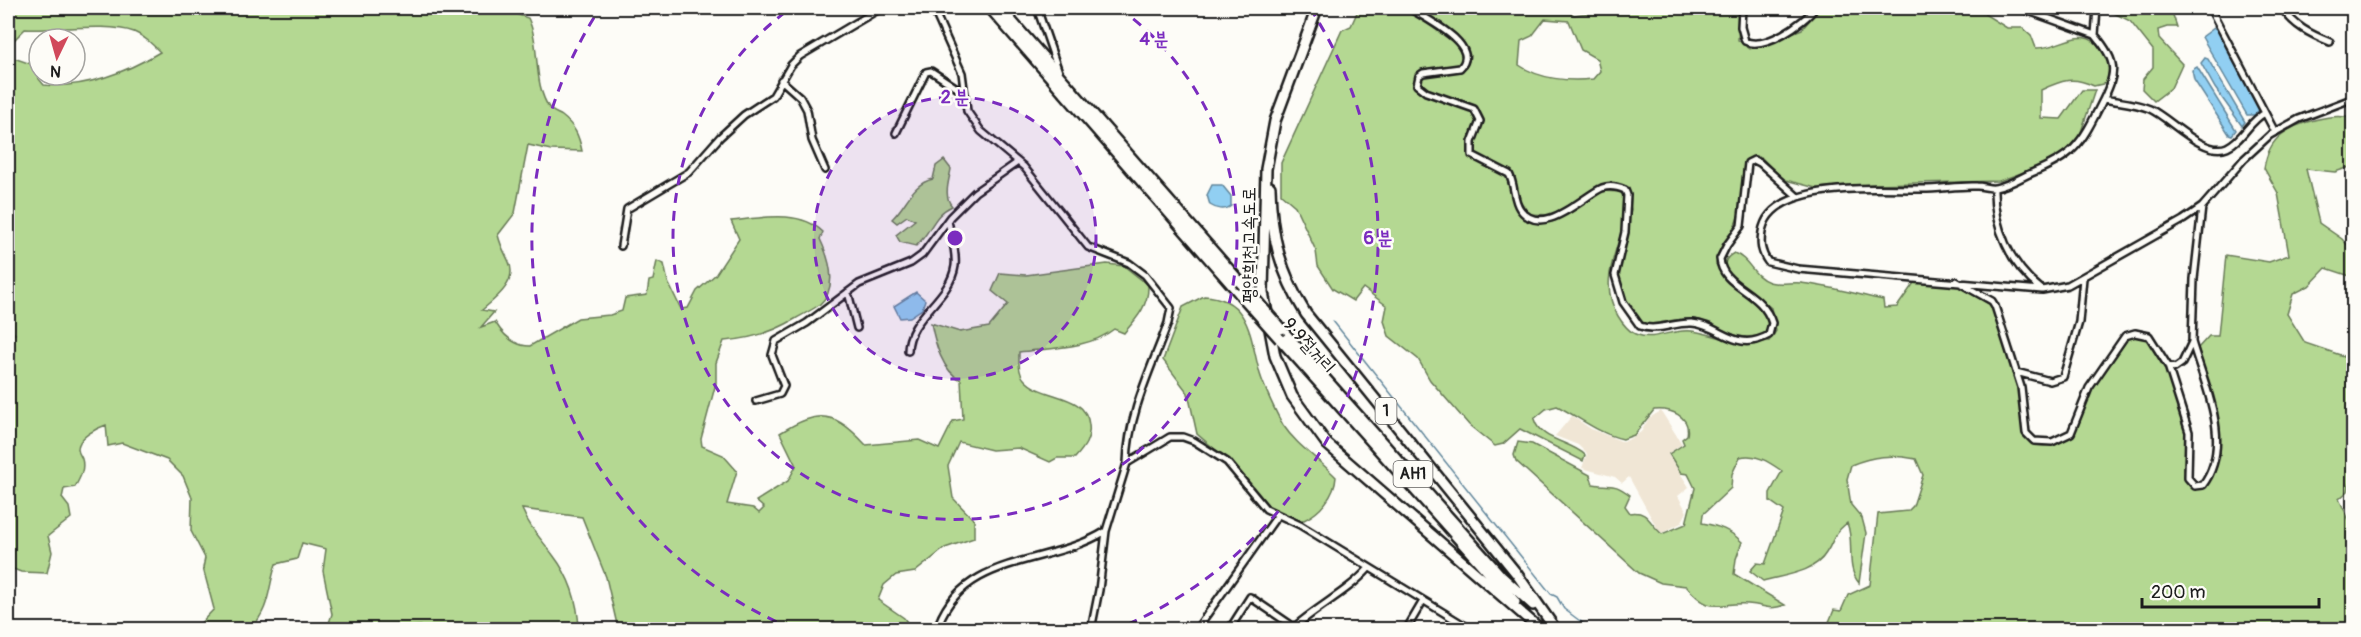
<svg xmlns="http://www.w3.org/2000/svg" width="2361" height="637" font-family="Pangolin,'Poor Story',sans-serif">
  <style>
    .built { fill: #f0e6d5 }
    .green { fill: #b4d892; stroke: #687a57; stroke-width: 1.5; fill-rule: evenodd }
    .water { fill: #91cff2; stroke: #62879c; stroke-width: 1.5 }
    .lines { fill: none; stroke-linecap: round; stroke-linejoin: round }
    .stream { stroke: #62879c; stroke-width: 1.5 }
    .street-casing { stroke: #1c1c1c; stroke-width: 10 }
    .highway-casing { stroke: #1c1c1c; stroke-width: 14 }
    .street { stroke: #fdfcf7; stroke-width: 5 }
    .highway { stroke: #fdfcf7; stroke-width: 9 }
    .highway-bridge-casing { stroke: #1c1c1c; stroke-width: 14; stroke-linecap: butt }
    .highway-bridge { stroke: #fdfcf7; stroke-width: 9 }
    .ring { fill: none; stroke: #7b2cbf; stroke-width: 3; stroke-dasharray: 10 8 }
    .labels { text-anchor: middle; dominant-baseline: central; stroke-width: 5; stroke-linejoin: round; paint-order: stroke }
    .shield { fill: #fdfcf7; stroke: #605f5e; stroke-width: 1.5 }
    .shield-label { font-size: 16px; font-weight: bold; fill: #1c1c1c }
    .street-label { font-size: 18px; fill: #1c1c1c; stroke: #fdfcf7 }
    .centre { fill: #7b2cbf; stroke: #fdfcf7; stroke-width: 3 }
    .ring-label { font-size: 18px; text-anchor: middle; font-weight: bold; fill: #7b2cbf; stroke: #fdfcf7; stroke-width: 5; stroke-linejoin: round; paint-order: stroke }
  </style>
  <rect width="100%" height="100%" fill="#fdfcf7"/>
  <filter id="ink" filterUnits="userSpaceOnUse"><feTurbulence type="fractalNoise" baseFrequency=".0167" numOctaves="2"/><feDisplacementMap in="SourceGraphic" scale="12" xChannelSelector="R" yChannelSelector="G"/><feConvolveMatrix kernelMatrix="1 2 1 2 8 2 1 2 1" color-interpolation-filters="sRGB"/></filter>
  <g filter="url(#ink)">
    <path class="built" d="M1661,411L1682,444L1668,454L1689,487L1678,496L1687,512L1681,523L1662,533L1658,530L1629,477L1622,483L1615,477L1582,468L1587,454L1578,445L1555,436L1572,416L1591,429L1621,441H1626L1641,432L1649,418Z"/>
    <path class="green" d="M13,8H509L506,11L528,18C541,45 532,84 550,109C553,112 559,114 562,116C575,126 579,136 582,151L551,150L528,145L515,213L498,235C501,247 504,251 509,262C518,282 495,299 482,310L494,312L481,327L495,322C503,335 514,346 530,346L578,318L610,315L622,311L625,298L647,295L649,281L653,280L657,261L664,264L668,282L681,309L688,308L697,291L716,274L739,239L731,221C761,218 799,209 823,232L820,239C829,258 839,288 819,305C812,310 802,315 795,319C772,333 750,339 724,341L716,363V383L701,439L702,446L723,455L737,471L727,504L753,508L759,513L764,508L756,501L788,481L796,466L780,433C820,408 835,412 866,445L919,440L939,449L953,421L963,419L961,380C942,371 935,343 931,323L960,332L989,327L1008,304L992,291L1000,273L1026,275L1107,264L1124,266L1148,285C1149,305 1137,318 1124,333L1114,329C1089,349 1050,348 1019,352C1019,361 1018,372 1024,379C1041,400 1086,392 1089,425C1091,439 1084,448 1075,458H1057L1050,462L1019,448L992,450L959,442L948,466L953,498L974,520V538L945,548L915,572L896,575L884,585L878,600L904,618L912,629H618L606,577L582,517L522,509C529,527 542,540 553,555C570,577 578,602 579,629H417L420,626L408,627L406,630L327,629L332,614L323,571L326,549L302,543L297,559L276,564C267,591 271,606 251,629H195L214,609L203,568L205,558L191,531L192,498L183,476L167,460L122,443L108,446L106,425C97,428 78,437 78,449C78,453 81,456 82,459C85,469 80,478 75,487L64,489L62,498L69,507L71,518L48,536L52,552L47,573L21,572L8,567V340L15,334L8,326V56L37,66L39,79L44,85C83,89 127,72 160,52C152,44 144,36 134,32C107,22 56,31 25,29L8,46V10Z
      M1359,8H1405L1460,47L1463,54L1462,63C1448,73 1427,64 1415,76L1416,87C1431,101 1479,102 1477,124C1475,135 1468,143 1469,156L1506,176L1517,210L1531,220L1556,218L1586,203L1602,191L1621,192C1639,228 1590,269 1618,316C1622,323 1630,333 1638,335C1655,341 1674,328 1692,331C1725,336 1730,347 1769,341L1776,331L1771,308L1726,272C1724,262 1725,258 1734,253C1750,259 1752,276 1769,282C1779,285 1791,282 1801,283C1829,286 1856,294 1883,300L1884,308L1897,307L1916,280L1954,283L1992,306C2004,333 2014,366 2020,396C2022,409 2019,426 2026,437C2037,453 2061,444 2073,435L2083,406L2095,383L2126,338C2135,334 2144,334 2151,342C2167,360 2182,405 2185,428C2188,446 2178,473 2191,487L2197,488L2209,481C2225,435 2211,392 2198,348L2209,336H2218L2226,255L2269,262L2289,255L2278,193L2264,168C2266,156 2271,143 2281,135C2297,122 2335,112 2353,119V166L2335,172L2306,169L2319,223L2342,239L2353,251V277L2326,268L2309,286L2293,294L2287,314L2305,343L2346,357L2353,367V467L2348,491L2339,499L2353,528V629H1826L1834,610L1841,611L1848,595L1870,585L1878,514L1908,511L1913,506L1923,475L1916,459C1892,454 1873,456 1851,465L1847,479L1851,505L1862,518L1866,533L1859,583C1845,567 1855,542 1847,523C1831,536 1836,538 1826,553C1814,573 1784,575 1763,581L1750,571L1757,563L1765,564L1784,511L1770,501V493L1782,471C1769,462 1756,453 1740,457L1732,474L1731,488L1703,514L1702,523C1719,526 1730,530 1742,542L1736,559L1734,574L1785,605C1766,611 1766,605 1748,604C1716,602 1712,616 1686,586L1661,583L1639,573L1516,461L1514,455L1518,442L1532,444L1590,475L1593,484C1612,488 1612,481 1630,495L1625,506L1630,513C1649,510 1649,524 1662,534L1686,524L1695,488L1688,474L1681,473L1669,454L1684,444L1682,439L1687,435C1691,416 1670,408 1654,410L1634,435L1623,439C1599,434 1579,417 1557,406L1546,409L1534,419C1540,441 1571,441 1585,455L1583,461L1520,429L1503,444L1495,446L1469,425L1430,380L1418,359L1389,336L1384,321L1387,306L1363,288L1353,301L1333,289L1318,266L1316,251L1295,206L1281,194V163L1342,30L1351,26Z
      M1416,8H1562L1574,15L1594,12L1597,8H1740L1738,40L1750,49L1802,29L1820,8H1975L2007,28H2023L2031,35L2036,48C2062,49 2083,21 2104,52C2112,63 2112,70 2107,83L2094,86C2073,76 2062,80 2041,90V118L2061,119L2082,90H2095L2080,135L2065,151L2052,162L1999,181L1874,184L1816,188L1782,179L1762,158L1745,161C1740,179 1744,199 1738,217C1733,234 1720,246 1716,264C1728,292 1759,294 1768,321L1765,334C1732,345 1722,323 1693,319C1675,317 1658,326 1641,324L1626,300L1618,273L1631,210L1626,186L1607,184L1551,215L1529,214L1519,199L1510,171L1475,154C1473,141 1482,134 1482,122C1481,94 1436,100 1420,84L1421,77C1435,72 1450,75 1464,69L1470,55L1457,35ZM1545,19L1569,21L1581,50L1597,59L1600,71L1593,79C1569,82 1539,79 1519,65L1521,41L1532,36Z
      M2104,8H2163L2173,15L2177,27H2167L2158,30L2159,39L2182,64L2171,88L2154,101L2142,89L2143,79L2153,67V50L2130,21Z
      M944,160L951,169C949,181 943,196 952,206C932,215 932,232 916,246L900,242L896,235L915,220L907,216L897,223L892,219C908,204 911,184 933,179L936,166Z
      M1204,296C1251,298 1250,339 1260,374C1264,387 1276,413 1283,425C1297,446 1319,459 1336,477C1335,495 1320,513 1304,520L1291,519L1268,507L1254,494L1237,468L1197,434L1188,393L1163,360L1183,307Z"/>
    <path class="water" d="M2214,28L2218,29L2260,109L2254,115H2247L2202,37Z
      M2205,58L2208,59L2245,122L2242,126L2215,88L2201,63Z
      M2197,67L2236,130L2232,135L2229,134L2194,80L2192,70Z
      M1212,185H1222L1231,196V206C1225,211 1216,209 1210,205L1207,195Z
      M916,292L925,300L922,309L910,317L900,318L894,306Z"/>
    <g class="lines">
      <path class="stream" d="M1333,321L1551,594L1557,597L1564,609L1592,630"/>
      <defs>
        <path id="street" d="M933,8L962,73L967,111L981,131L1024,167L1088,247L1129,263L1145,275L1171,308L1168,323C1151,369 1128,414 1127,463
          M1037,8L1059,72
          M1409,8C1425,18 1483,46 1460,68L1423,73L1419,76L1417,85L1426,92L1474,109L1480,121L1472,142V155L1509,174C1515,185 1513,199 1520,209C1542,240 1583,196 1602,188C1610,185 1618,187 1625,190L1627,195L1625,232L1615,275L1623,302L1640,326C1657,332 1674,322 1692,323C1721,325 1735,354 1769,335L1772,323C1762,290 1722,288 1720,259L1727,245L1741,226L1748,163L1754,160L1760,163L1798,197
          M1742,8L1741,27L1745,41C1764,51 1804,23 1815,8
          M2020,8L2095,35
          M2097,8L2095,35C2118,62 2117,73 2101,104C2080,146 2074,156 2029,174C2019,179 2007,186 1995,188C1990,189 1983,186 1977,186C1959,185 1941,189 1923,189C1884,190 1770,178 1762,232C1760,244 1761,252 1768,262L1798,269L2042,290L2068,285L2183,220L2202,207L2244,159L2270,135L2299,119L2354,98
          M2210,8L2275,132
          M2282,8C2294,26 2310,34 2330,42
          M781,80L800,97L807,110L812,140L825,170
          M2104,99C2119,102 2136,103 2150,109C2170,118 2204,157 2227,147C2243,140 2249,121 2265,113
          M896,133L926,72L931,71L963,92
          M1994,188C1993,226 2010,265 2041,289
          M621,246L627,209L689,172L720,137L744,115L773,96L791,65L800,56L881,8
          M1956,281L1992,301L1995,306L2021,387L2026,433L2034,441L2052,442L2071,433L2089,388L2125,336L2135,333L2149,336L2168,366L2175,368L2182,363L2192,342L2194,279L2202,207
          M848,292L857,328
          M908,351C908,317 950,300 955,266C957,250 950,235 948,220
          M2168,366L2189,432L2188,478L2195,486L2203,485C2234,443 2204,384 2192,342
          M2016,372L2050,381L2063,377L2079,322L2083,278
          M756,401L780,394L784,386L772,355L776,341L807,323L859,284L911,263L922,255L950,217L975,192L1018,162
          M939,623C966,553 1051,566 1106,531L1127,463L1170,437H1183L1194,441L1227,462L1266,509L1300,525L1472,630
          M1091,630L1099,590L1106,531
          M1196,630L1277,516
          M1229,630L1250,597L1294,627
          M1291,630C1316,607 1348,592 1369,568
          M1406,630L1423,601"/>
        <path id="highway" d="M990,8L1240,294
          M1000,8L1240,282
          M1317,8L1275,121L1266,169L1263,292L1275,356L1292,396L1327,444L1541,630
          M1270,187C1271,236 1280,272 1306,314L1516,573L1556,630
          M1281,329L1501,576L1533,605
          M1280,339L1515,602"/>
      </defs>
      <use href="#street" class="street-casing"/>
      <use href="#highway" class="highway-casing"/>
      <use href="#street" class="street"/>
      <use href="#highway" class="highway"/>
      <defs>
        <path id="highway-bridge" d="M1240,282L1281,329
          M1240,294L1280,339"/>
      </defs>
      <use href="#highway-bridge" class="highway-bridge-casing"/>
      <use href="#highway-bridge" class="highway-bridge"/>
    </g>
  </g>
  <circle cx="955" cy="238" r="141" fill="#7b2cbf" fill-opacity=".12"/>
  <g class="ring">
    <circle cx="955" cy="238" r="141"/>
    <path d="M1119 8A282 282 0 1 1 791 8"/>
    <path d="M793 629A423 423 0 0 1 600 8M1310 8A423 423 0 0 1 1117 629"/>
  </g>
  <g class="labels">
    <g class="shield">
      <rect x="1375.5" y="398" width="21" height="26" rx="4.5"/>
      <rect x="1393.5" y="461" width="39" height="26" rx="4.5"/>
    </g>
    <g class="shield-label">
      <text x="1386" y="411">1</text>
      <text x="1413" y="474">AH1</text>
    </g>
    <g class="street-label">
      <text transform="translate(1249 245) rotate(-90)">평양희천고속도로</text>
      <text transform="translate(1309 346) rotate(48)">9·9절거리</text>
    </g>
  </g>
  <circle cx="955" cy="238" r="9" class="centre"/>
  <g class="ring-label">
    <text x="1154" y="45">4 분</text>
    <text x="955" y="103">2 분</text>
    <text x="1378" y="244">6 분</text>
  </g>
  <rect width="2361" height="637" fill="none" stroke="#fdfcf7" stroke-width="30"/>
  <rect x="15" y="15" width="2331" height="607" fill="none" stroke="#1c1c1c" stroke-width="2" filter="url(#ink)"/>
  <g transform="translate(57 57) rotate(185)"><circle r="28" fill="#fdfcf7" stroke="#a3a29f" stroke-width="1.5"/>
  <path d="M0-4.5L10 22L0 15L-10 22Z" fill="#d1495b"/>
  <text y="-9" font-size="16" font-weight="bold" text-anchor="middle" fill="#1c1c1c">N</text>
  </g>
  <path d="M2142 598v9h177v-9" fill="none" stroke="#1c1c1c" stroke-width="3"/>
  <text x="2151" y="598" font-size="18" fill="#1c1c1c" stroke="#fdfcf7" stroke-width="4.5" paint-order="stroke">200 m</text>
</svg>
